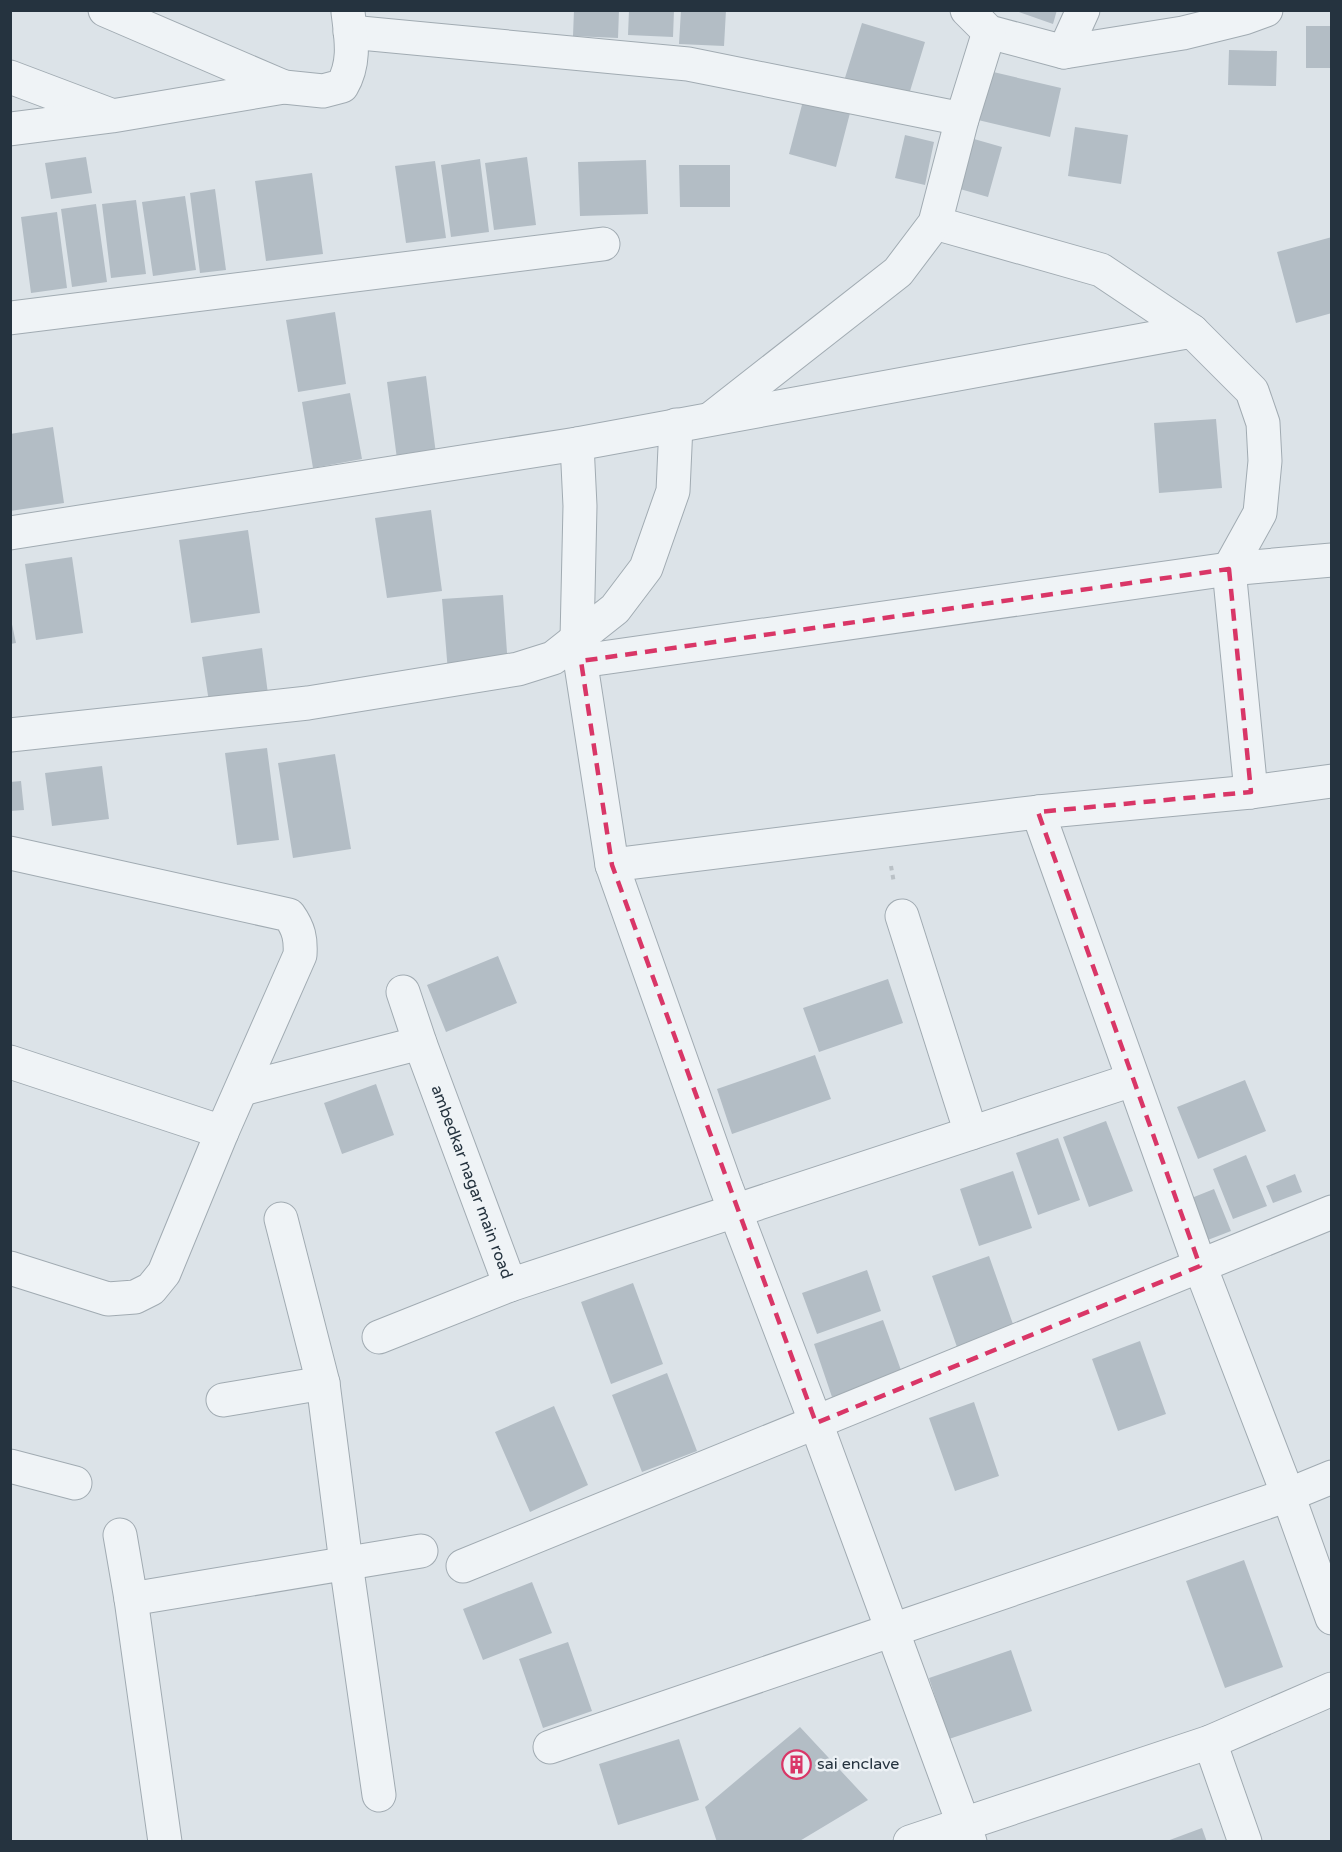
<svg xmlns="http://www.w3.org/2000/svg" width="1342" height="1852" font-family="'Varela Round',sans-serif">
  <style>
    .building { fill: #b3bdc5 }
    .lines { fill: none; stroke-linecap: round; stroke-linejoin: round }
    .street-casing { stroke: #a1abb2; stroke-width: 35 }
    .path { stroke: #bac1c6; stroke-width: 4; stroke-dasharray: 4.5 4.5; stroke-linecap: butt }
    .street { stroke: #eff3f6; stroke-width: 33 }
    .marked { fill: none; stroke: #d93667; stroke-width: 4.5; stroke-dasharray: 12 8; stroke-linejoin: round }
    .labels { text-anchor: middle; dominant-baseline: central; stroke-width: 5; stroke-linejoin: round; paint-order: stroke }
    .street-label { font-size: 16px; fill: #25333f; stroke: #ecf1f5 }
    .poi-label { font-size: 16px; fill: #25333f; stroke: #ecf1f5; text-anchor: start }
  </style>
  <rect width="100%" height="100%" fill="#dce3e8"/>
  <path class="building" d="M574,10H619L618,38L573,36Z
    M629,10H674L673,37L628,35Z
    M681,10H726L724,46L679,44Z
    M1013,10H1057L1053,24Z
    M862,23L925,42L907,101L844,81Z
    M1306,26H1332V68H1306Z
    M1229,50L1277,51L1276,86L1228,85Z
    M989,71L1061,88L1050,137L978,120Z
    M803,101L850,113L836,167L789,154Z
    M1075,127L1128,135L1121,184L1068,176Z
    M905,135L934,142L925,185L895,178Z
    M967,137L1002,147L988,197L953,187Z
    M86,157L92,193L51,199L45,163Z
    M527,157L536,225L494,230L485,163Z
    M480,159L489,232L451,237L441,165Z
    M646,160L648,214L580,216L578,162Z
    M435,161L446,238L406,243L395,166Z
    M679,165H730V207H680Z
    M312,173L323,254L266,261L255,181Z
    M215,189L226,270L200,273L190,193Z
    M185,196L196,270L153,276L142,202Z
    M136,200L146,274L111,278L102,204Z
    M96,204L107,282L72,287L61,209Z
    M57,212L67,288L31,293L21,217Z
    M1332,237V313L1296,323L1277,252Z
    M335,312L346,384L298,392L286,320Z
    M426,376L436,454L397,459L387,382Z
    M350,393L362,459L313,468L302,402Z
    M1216,419L1222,488L1159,493L1154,423Z
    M53,427L64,503L10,511V434Z
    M431,510L442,591L387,598L375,518Z
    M248,530L260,613L191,623L179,540Z
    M72,557L83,633L36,640L25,564Z
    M503,595L508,667L448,672L442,599Z
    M10,615L16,643L10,644Z
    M262,648L268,694L209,702L202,657Z
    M267,748L279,840L237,845L225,753Z
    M335,754L351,849L293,858L278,763Z
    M102,766L109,819L52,826L45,773Z
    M21,781L24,810L10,811V782Z
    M498,956L517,1003L446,1032L427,985Z
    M888,979L903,1023L819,1052L803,1008Z
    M815,1055L831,1099L732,1134L717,1089Z
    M1245,1080L1266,1131L1198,1159L1177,1107Z
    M376,1084L394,1135L342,1154L324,1103Z
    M1106,1121L1133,1191L1089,1207L1063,1137Z
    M1058,1138L1080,1200L1038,1215L1016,1153Z
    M1246,1155L1267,1206L1233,1219L1213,1169Z
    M1013,1171L1032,1228L979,1246L960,1189Z
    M1295,1174L1302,1192L1273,1203L1266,1186Z
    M1214,1189L1231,1231L1200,1243L1184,1201Z
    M989,1256L1014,1327L957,1347L932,1276Z
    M867,1270L881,1311L817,1334L802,1293Z
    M633,1283L663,1364L611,1384L581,1302Z
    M883,1320L902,1373L832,1397L814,1344Z
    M1140,1341L1166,1414L1118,1431L1092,1359Z
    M667,1373L697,1451L642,1472L612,1395Z
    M974,1402L999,1476L955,1491L929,1418Z
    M554,1406L588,1485L530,1512L495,1432Z
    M1244,1560L1283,1667L1225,1688L1186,1581Z
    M532,1582L552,1633L483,1660L463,1609Z
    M568,1642L592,1711L543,1728L519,1659Z
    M1011,1650L1032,1711L949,1739L929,1678Z
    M800,1727L868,1800L798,1842H717L705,1807Z
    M679,1739L699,1800L618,1825L599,1764Z
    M1202,1828L1207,1842H1167V1841Z"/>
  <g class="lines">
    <defs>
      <g id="street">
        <path d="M105,10L284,87"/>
        <path d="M967,10L989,32L1064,52L1183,33L1244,18L1266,10"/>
        <path d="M350,32L688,64L962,119"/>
        <path d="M1064,52L1083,10"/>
        <path d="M10,77L108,114"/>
        <path d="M10,129L112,116L284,87L323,91L342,86C356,62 351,38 348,12"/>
        <path d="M935,223L1101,270L1192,331"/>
        <path d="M10,318L603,244"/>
        <path d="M713,417L898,272L935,223L962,119L989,32"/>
        <path d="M577,444L580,506L577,639L612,865L726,1187L816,1423L970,1842"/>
        <path d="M10,533L577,444L1192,331L1252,391L1263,423L1265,461L1260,513L1229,569L1251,792"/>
        <path d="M581,661L1229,569L1332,560"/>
        <path d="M10,735L308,703L518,669L553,658L615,609L646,568L673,491L676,425"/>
        <path d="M1038,812L1200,1266L1288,1495L1332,1618"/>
        <path d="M10,853L289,915C299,929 301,939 300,955L222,1132L164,1273L151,1289L135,1297L108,1299L10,1268"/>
        <path d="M612,865L1038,812L1251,792L1332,781"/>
        <path d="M902,916L971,1133"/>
        <path id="s1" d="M403,992L420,1043L510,1285L1132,1080"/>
        <path d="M10,1062L222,1132"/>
        <path d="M242,1089L420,1043"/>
        <path d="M281,1219L323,1383L346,1563L379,1795"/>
        <path d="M379,1337L510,1285"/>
        <path d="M223,1400L323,1383"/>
        <path d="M10,1466L75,1483"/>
        <path d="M120,1535L131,1599L421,1551"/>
        <path d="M463,1566L1332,1212"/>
        <path d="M131,1599L165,1842"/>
        <path d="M1210,1742L1245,1842"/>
        <path d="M550,1747L1288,1495L1332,1477"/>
        <path d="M910,1842L1210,1742L1332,1689"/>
      </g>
    </defs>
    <use href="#street" class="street-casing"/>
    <path class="path" d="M891,866L894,883"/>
    <use href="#street" class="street"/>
  </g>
  <path class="marked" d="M1229,569L1251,792L1038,812L1200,1266L816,1423L612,865L581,661Z"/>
  <defs>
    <symbol id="building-ring" viewBox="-11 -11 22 22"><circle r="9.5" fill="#ecf1f5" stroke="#d93667" stroke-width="1.5"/><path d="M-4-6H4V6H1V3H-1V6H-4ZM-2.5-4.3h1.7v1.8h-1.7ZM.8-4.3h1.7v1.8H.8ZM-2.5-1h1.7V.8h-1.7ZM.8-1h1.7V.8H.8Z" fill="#d93667"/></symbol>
  </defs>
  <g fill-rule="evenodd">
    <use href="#building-ring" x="780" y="1748" width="33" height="33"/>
  </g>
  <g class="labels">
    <g class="street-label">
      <text stroke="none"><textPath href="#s1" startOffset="202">ambedkar nagar main road</textPath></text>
    </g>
    <g class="poi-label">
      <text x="817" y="1764">sai enclave</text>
    </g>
  </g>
  <rect width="1342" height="1852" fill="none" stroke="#25333f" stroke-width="24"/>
</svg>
